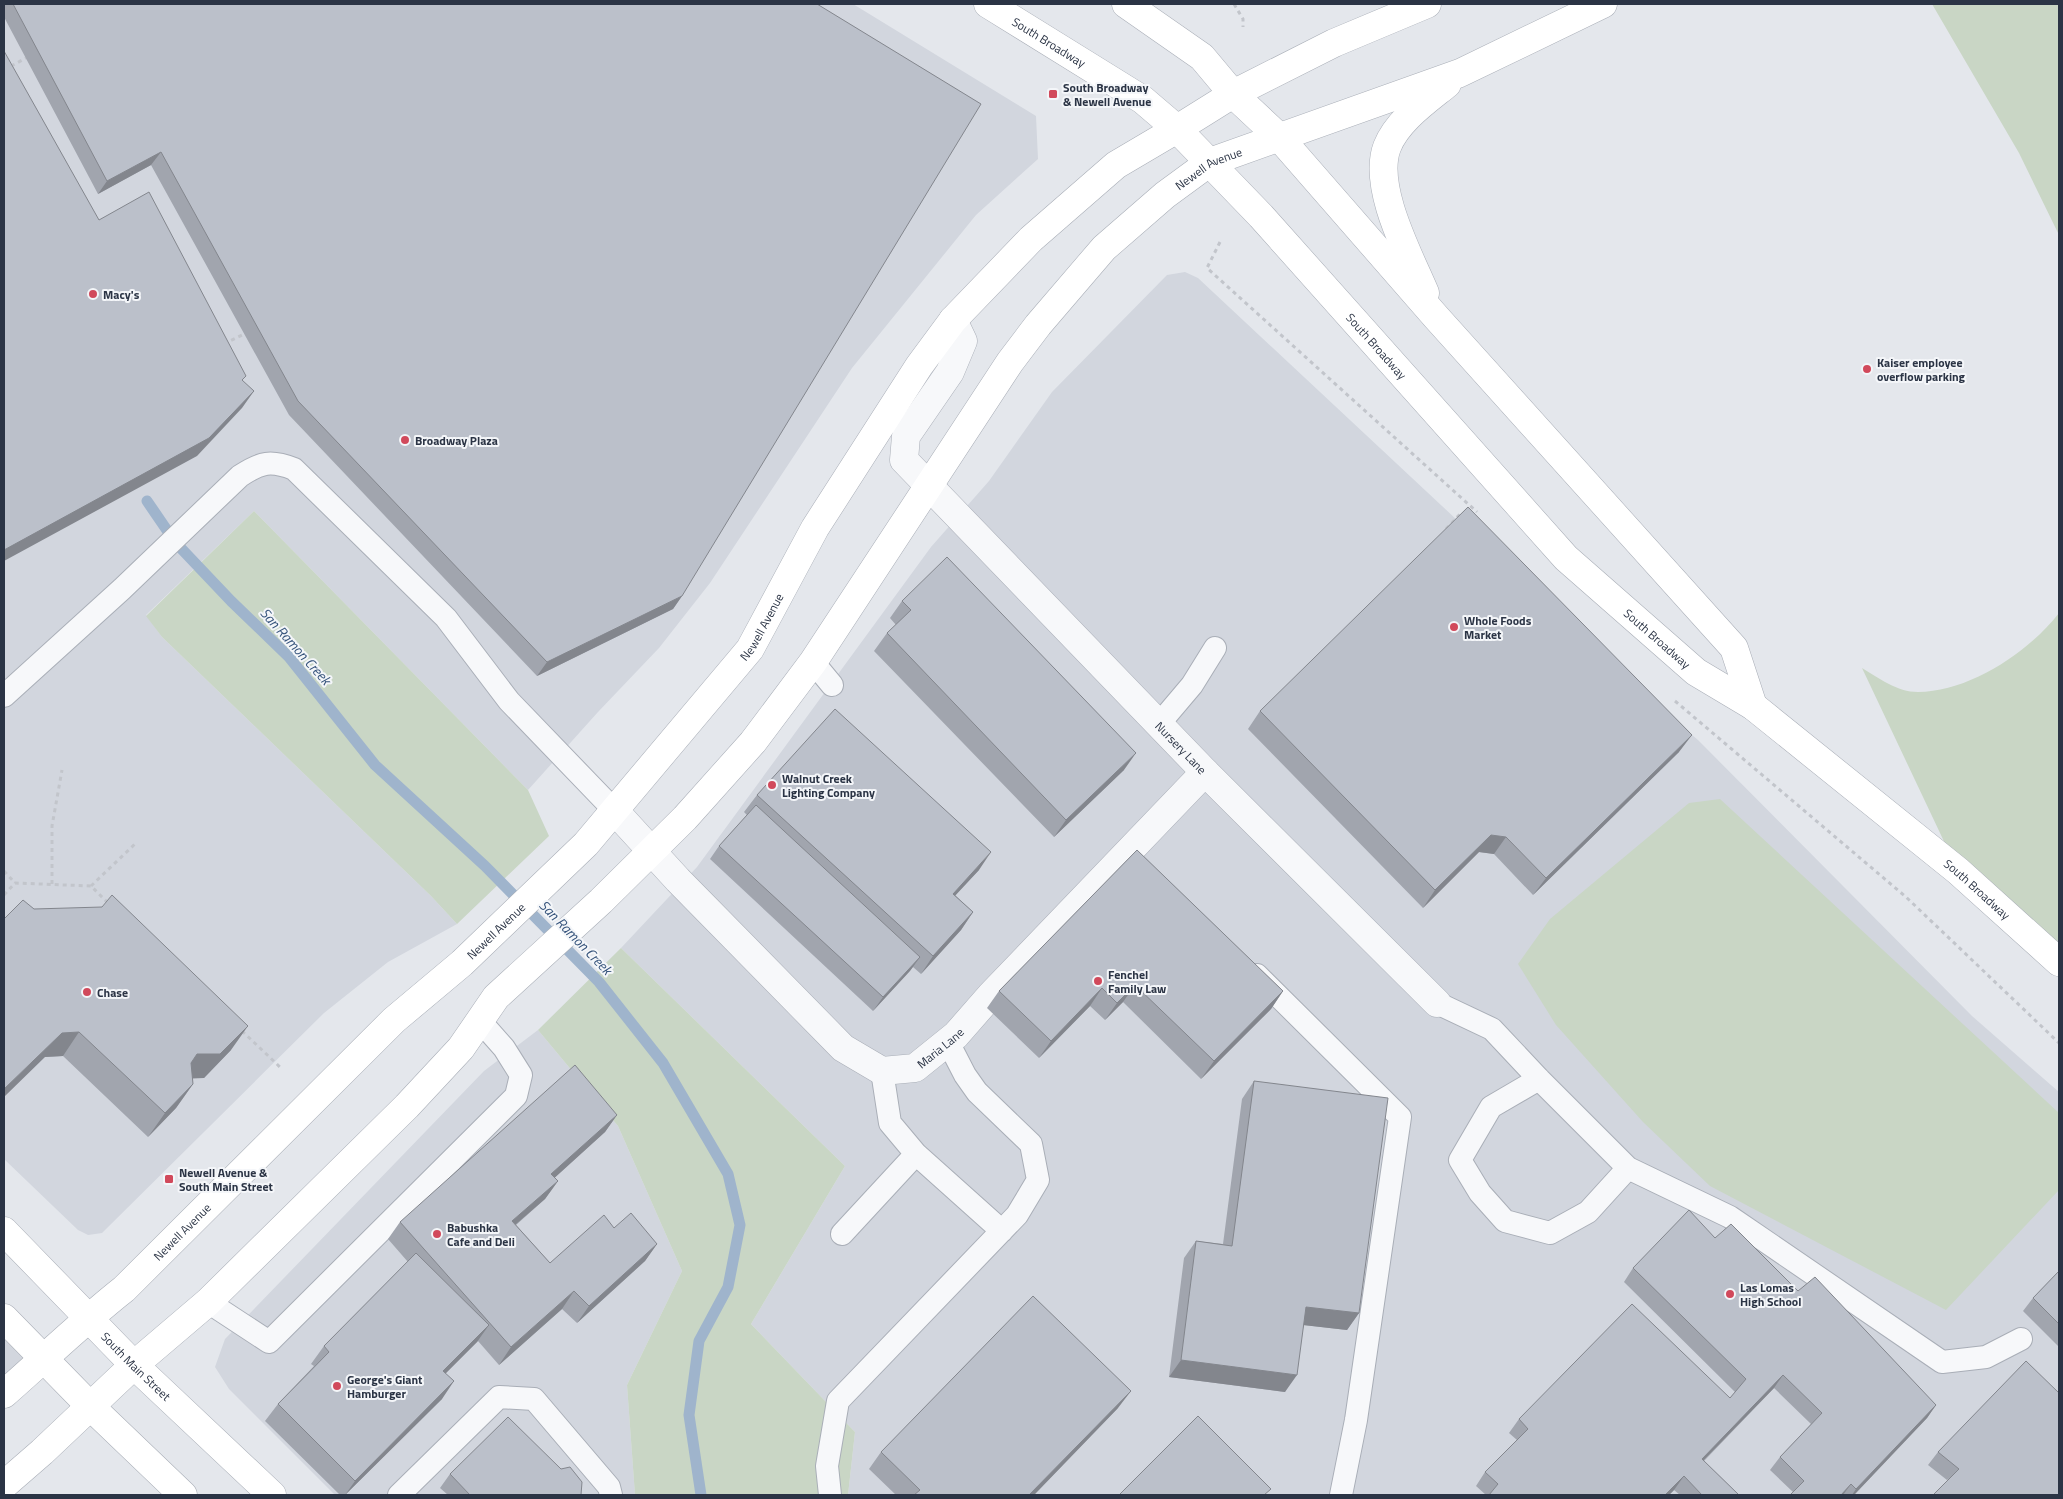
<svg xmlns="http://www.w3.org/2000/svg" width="2063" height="1499" font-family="'Titillium Web',sans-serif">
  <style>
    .built { fill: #d2d6de }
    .green { fill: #c9d6c5 }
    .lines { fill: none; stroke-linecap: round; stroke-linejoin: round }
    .stream { stroke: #9fb4cc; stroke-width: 11 }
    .lane-casing { stroke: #a9aeb7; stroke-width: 24 }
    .street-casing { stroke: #a9aeb7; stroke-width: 29 }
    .secondary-casing { stroke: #a9aeb7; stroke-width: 29 }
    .path { stroke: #c2c5cb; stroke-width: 3; stroke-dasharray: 4 4; stroke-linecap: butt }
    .lane { stroke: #f7f8fa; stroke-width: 22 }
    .street { stroke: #f7f8fa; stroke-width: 28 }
    .secondary { stroke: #fff; stroke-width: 28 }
    .wall { fill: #a1a5ae }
    .shaded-wall { fill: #83868d }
    .building { fill: #bbc0ca; stroke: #83868d }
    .poi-dot { fill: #d1495b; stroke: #f4f6f9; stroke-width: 2 }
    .labels { text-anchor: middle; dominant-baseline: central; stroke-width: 4; stroke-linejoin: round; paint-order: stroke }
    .street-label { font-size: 12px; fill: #2b3445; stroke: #f4f6f9 }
    .poi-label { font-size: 12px; font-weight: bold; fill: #2b3445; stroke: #f4f6f9; text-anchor: start }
    .water-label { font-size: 14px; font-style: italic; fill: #34527a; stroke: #f4f6f9 }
  </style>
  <rect width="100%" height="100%" fill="#e4e7ec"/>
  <path class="built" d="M4,4H853L1036,116L1038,159L976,215L852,368L710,583L659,648L598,712L528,790L254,511L146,615L162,637L431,896L457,924L388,962L324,1013L102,1233L88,1235L78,1230L4,1159Z
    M1185,272L1198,278L1640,691L1698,740L1972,1016L2059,1092V1495H848L855,1432L751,1324L845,1166L621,948L697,867L931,547L989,481L1052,392L1167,275Z
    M538,1030L618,1126L682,1271L627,1385L635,1495H335L229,1389L215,1367L225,1339L484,1071Z
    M4,1318L44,1359L4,1394Z"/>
  <path class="green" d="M1932,4H2059V235L2019,153Z
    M254,511L528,790L549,836L457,924L431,896L162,637L146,616Z
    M2059,613V962L1958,871L1862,668C1879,678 1897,692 1918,692C1969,692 2029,652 2059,613Z
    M1720,799L2059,1113V1190L1946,1310L1710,1186L1643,1122L1556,1025L1518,964L1550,919L1689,803Z
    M621,948L845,1166L751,1324L855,1432L848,1495H635L627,1385L682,1271L618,1126L538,1030Z"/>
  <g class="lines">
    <path class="stream" d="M147,501L175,542L231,601L289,657L375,765L485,866L599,982L663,1063L728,1174L740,1225L728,1287L699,1341L689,1415L701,1495"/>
    <defs>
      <path id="lane" d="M813,662L832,685
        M4,696L122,589L240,476C261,462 271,460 294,469L446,618L509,701L614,810
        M1159,724L1192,685L1215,648
        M1257,975L1400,1117L1356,1420L1341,1495
        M1437,1003L1492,1029L1539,1079L1628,1168L1588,1212L1550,1233L1505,1221L1480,1193L1460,1160L1491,1107L1539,1079
        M882,1071L890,1123L916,1154L1002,1231
        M1628,1168L1730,1217L1942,1362L1986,1357L2021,1339
        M842,1234L916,1154
        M208,1302L269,1342L516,1096L521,1075L504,1048L481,1022
        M399,1495L499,1397L534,1399L609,1487L611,1495
        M830,1495L827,1466L838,1401L1017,1215L1038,1180L1031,1144L977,1092L965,1075L948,1042"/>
      <g id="street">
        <path id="s1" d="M953,320L963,341L950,372L906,436L904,460L1205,772L1437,1003"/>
        <path id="s2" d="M614,810L678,880L843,1048L882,1071L915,1068L956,1035L991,995L1205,772"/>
      </g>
      <g id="secondary">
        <path id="s3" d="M988,4L1143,100L1177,129L1261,216L1566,558L1696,672L1753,706L1958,871L2059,962"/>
        <path d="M1126,4L1202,57L1233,94L1279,137L1436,317L1734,648L1753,706"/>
        <path d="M1425,293C1409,255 1372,187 1387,147C1397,121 1426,101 1447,84"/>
        <path id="s4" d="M4,1231L134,1365L272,1495"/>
        <path d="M4,1318L90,1406L183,1495"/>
        <path id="s5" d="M4,1394C44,1359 82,1322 124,1289L394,1020L462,963L586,844L750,649L815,528L919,366L953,320L1031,239L1116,165L1177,129L1233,94L1334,43L1427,4"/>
        <path id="s6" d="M4,1485L42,1452L134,1365L208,1302L407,1106L461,1048L496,997L601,901L685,818L753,742L813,662L1010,362L1038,325L1104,248L1165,195L1210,162L1460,73L1603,4"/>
      </g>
    </defs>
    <use href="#lane" class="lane-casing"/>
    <use href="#street" class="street-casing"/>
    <use href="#secondary" class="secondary-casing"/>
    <path class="path" d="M1234,4L1243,19V27
      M4,70L26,58
      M1220,242L1207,268L1477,512
      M224,344L244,334
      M1446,529L1461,513
      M1675,701L1906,897L2059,1043
      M4,871L15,883
      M52,884V826L62,770
      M91,886L137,842
      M4,895L15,883L91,886L109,904
      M242,1031L281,1068"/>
    <use href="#lane" class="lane"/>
    <use href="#street" class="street"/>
    <use href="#secondary" class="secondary"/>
  </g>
  <path class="wall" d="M4,4H817L682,596L673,609L537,676L289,415L151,165L98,194L4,17Z
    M902,601L1124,770L1054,837L874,651L887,633L896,625L890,618Z
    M1260,711L1679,752L1533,895L1494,854L1479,852L1423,908L1248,729Z
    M757,795L979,870L955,895L973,912L961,930L921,974L913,967L873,1011L710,859L719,846L747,815L744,812Z
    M1137,850L1283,991L1271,1009L1201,1079L1123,1002L1105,1020L1090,1006L1039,1058L987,1008L999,991Z
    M34,909L231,1050L204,1078H192L193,1084L176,1108L148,1137L63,1056L45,1057Z
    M1254,1081L1359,1313L1347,1330L1304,1325L1285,1392L1169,1377L1184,1258L1196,1241L1223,1244L1242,1099Z
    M617,1115L605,1132L554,1178L558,1181L545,1199L516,1225L550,1263L614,1228L657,1244L645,1261L577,1323L562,1309L499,1365L478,1341L446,1373L442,1399L345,1495H340L265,1421L278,1404L314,1366L311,1364L324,1346L408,1262L388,1239L400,1222Z
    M1715,1238L1798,1291L1936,1405L1927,1418L1854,1495H1790L1793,1492L1770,1470L1780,1457L1811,1424L1774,1388L1704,1461L1739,1495H1680L1674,1490L1669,1495H1486L1476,1486L1485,1472L1517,1440L1509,1433L1519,1419L1730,1398L1735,1392L1624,1282L1633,1268Z
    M2059,1271V1347L2023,1311L2033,1298Z
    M2059,1393L1947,1480L1928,1465L1938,1452Z
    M1118,1408L1034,1495H896L869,1469L881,1452Z
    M450,1474L581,1495H448L440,1488Z"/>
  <path class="shaded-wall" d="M161,152L151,165L98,194L107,181Z
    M254,391L242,408L197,456L4,561V550Z
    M682,596L673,609L537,676L547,662Z
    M1692,735L1679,752L1533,895L1546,878Z
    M1136,753L1124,770L1054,837L1066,820Z
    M1491,835L1506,837L1494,854L1479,852L1423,908L1435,890Z
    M991,852L979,870L941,911L953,894Z
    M973,912L961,930L921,974L933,956Z
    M920,957L910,971L873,1011L883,997Z
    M1135,985L1123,1002L1105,1020L1117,1003Z
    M1102,988L1090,1006L1039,1058L1051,1041Z
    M1283,991L1271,1009L1201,1079L1214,1061Z
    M248,1026L231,1050L204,1078L180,1079L197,1054Z
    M79,1032L63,1056L45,1057L4,1097V1089L62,1033Z
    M193,1084L176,1108L148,1137L165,1113Z
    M617,1115L605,1132L539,1192L551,1174Z
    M558,1181L545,1199L500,1238L512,1221Z
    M657,1244L645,1261L577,1323L589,1306Z
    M574,1291L562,1309L499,1365L511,1347Z
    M1306,1307L1359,1313L1347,1330L1294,1324Z
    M489,1325L477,1342L431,1388L443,1371Z
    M1181,1360L1297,1375L1285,1392L1169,1377Z
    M1783,1375L1774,1388L1692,1472L1702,1459Z
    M454,1381L442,1399L345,1495L355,1481Z
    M1131,1391L1118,1408L1034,1495H1029Z
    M1936,1405L1927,1418L1854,1495H1852L1856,1489Z
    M1684,1476L1674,1490L1669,1495H1665Z
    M1851,1484L1843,1495H1841Z"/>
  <path class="building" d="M13,4H817L981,104L682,596L547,662L298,401L161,152L107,181Z
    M4,51L99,220L149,192L246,376L242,380L254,391L209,438L4,550Z
    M1468,507L1692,735L1546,878L1506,837L1491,835L1435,890L1260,711Z
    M947,557L1136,753L1066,820L887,633L911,610L902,601Z
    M835,709L991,852L953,894L973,912L933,956L757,795Z
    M756,805L920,957L883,997L719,846Z
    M1137,850L1283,991L1214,1061L1135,985L1117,1003L1102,988L1051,1041L999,991Z
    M112,895L248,1026L220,1054H197L191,1063L193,1084L165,1113L79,1032L62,1033L4,1089V919L23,900L34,909L102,907Z
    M575,1065L617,1115L551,1174L558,1181L512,1221L550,1263L604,1215L614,1228L631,1213L657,1244L589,1306L574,1291L511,1347L400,1222Z
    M1254,1081L1388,1098L1359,1313L1306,1307L1297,1375L1181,1360L1196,1241L1232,1246Z
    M1689,1210L1715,1238L1731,1224L1798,1291L1815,1277L1936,1405L1856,1489L1851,1484L1841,1495H1790L1804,1481L1780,1457L1822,1413L1783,1375L1702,1459L1739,1495H1702L1684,1476L1665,1495H1489L1498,1484L1485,1472L1528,1429L1519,1419L1632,1304L1730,1398L1746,1379L1633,1268Z
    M416,1253L489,1325L443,1371L454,1381L355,1481L278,1404L329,1352L324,1346Z
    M2059,1271V1324L2033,1298Z
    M1033,1296L1131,1391L1029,1495H914L920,1490L881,1452Z
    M2026,1361L2059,1393V1495H1933L1959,1469L1938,1452Z
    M1198,1416L1271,1489L1264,1495H1119Z
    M508,1417L561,1469L570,1467L582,1482L581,1495H470L450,1474Z"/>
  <g class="poi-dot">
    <rect x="1048" y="89" width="10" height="10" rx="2.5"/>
    <circle cx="93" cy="294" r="5"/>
    <circle cx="1867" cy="369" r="5"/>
    <circle cx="405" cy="440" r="5"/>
    <circle cx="1454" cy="627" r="5"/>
    <circle cx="772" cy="785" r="5"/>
    <circle cx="1098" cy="981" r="5"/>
    <circle cx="87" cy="992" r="5"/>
    <rect x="164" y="1174" width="10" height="10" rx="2.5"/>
    <circle cx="437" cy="1234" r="5"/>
    <circle cx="1730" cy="1294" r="5"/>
    <circle cx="337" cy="1386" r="5"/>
  </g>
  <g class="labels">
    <g class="street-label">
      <text stroke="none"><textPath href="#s3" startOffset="72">South Broadway</textPath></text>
      <text stroke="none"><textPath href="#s6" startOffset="1796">Newell Avenue</textPath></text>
      <text stroke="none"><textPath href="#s3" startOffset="522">South Broadway</textPath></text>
      <text stroke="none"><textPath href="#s5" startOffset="1081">Newell Avenue</textPath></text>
      <text stroke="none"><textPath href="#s3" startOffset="928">South Broadway</textPath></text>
      <text stroke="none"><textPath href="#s1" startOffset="558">Nursery Lane</textPath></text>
      <text stroke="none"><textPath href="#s3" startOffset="1335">South Broadway</textPath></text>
      <text stroke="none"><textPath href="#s5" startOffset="676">Newell Avenue</textPath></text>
      <text stroke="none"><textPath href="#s2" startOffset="441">Maria Lane</textPath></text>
      <text stroke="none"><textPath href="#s5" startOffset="241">Newell Avenue</textPath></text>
      <text stroke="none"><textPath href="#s4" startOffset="189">South Main Street</textPath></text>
    </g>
    <g class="poi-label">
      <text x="1063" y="87">South Broadway<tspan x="1063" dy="14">&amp; Newell Avenue</tspan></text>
      <text x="103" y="294">Macy's</text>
      <text x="1877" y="362">Kaiser employee<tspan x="1877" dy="14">overflow parking</tspan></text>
      <text x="415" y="440">Broadway Plaza</text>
      <text x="1464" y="620">Whole Foods<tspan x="1464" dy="14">Market</tspan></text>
      <text x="782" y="778">Walnut Creek<tspan x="782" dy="14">Lighting Company</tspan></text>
      <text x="1108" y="974">Fenchel<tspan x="1108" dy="14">Family Law</tspan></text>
      <text x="97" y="992">Chase</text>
      <text x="179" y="1172">Newell Avenue &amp;<tspan x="179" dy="14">South Main Street</tspan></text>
      <text x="447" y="1227">Babushka<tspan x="447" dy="14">Cafe and Deli</tspan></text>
      <text x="1740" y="1287">Las Lomas<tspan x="1740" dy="14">High School</tspan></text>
      <text x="347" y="1379">George's Giant<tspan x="347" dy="14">Hamburger</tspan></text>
    </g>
    <g class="water-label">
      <text transform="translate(296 646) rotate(48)">San Ramon Creek</text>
      <text transform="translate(576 937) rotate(46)">San Ramon Creek</text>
    </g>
  </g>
  <rect width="2063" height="1499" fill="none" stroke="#2b3445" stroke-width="10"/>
</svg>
